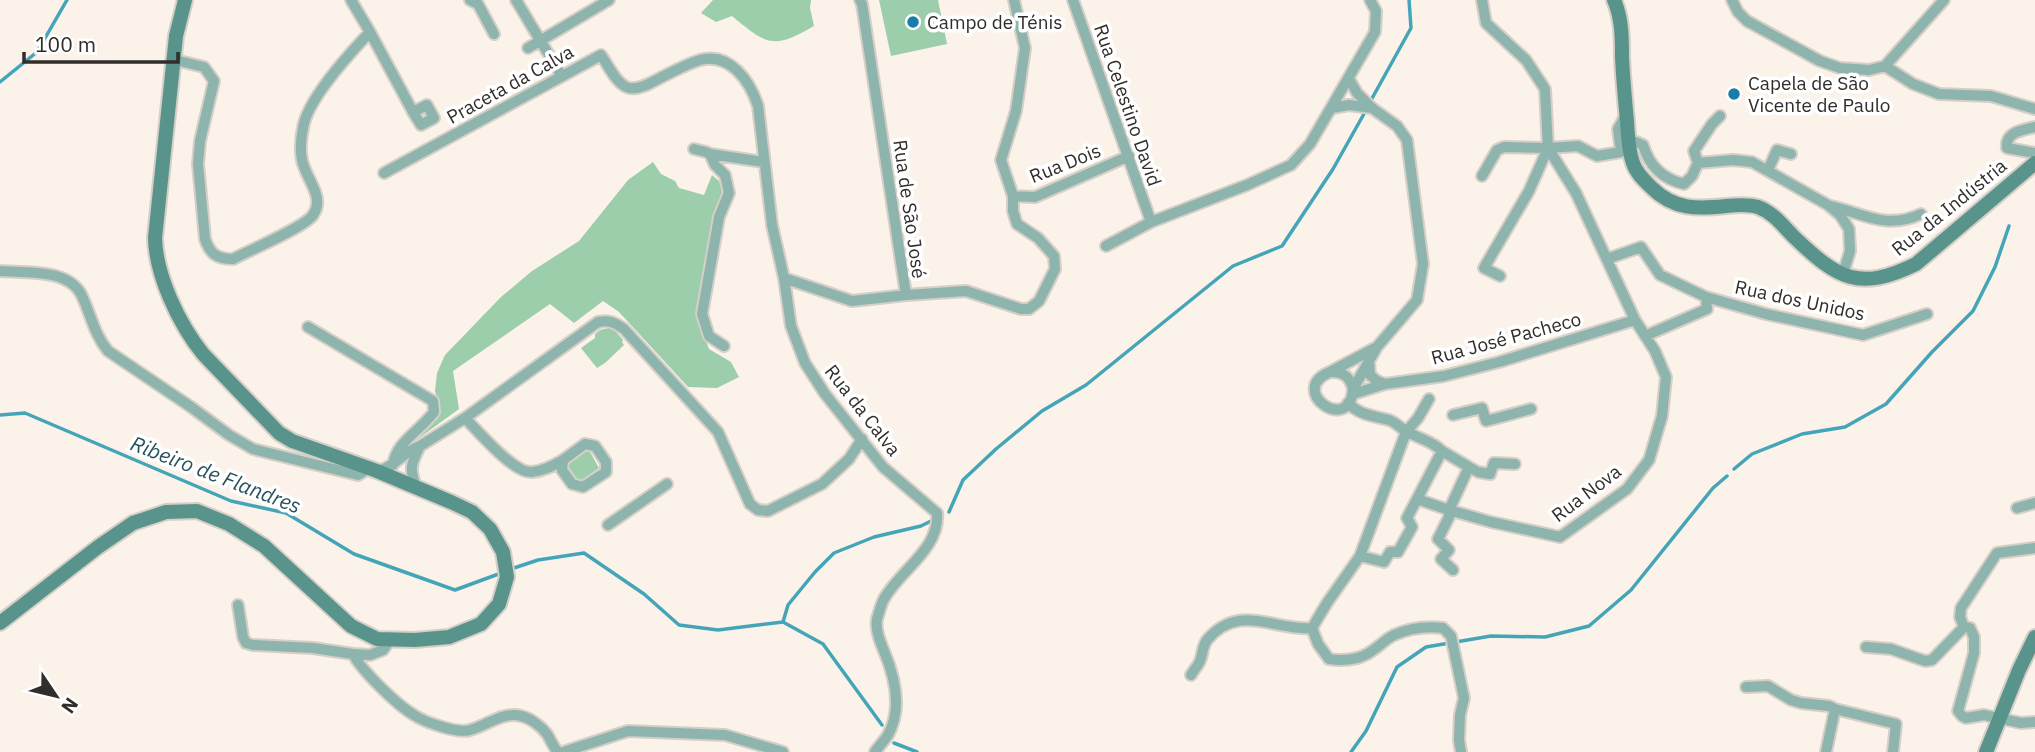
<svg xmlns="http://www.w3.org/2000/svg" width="2035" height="752" font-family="'IBM Plex Sans',sans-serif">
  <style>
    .green { fill: #9dceac }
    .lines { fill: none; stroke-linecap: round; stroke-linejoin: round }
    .stream { stroke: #44a5b8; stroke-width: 3.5 }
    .street-casing { stroke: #d6cfc7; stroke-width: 14 }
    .secondary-casing { stroke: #d6cfc7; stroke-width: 18 }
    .street { stroke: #8eb4ae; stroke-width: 10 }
    .secondary { stroke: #59948c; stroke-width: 14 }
    .poi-dot { fill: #187ea9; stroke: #fff; stroke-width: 2.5 }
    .labels { text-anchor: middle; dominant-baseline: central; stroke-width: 7; stroke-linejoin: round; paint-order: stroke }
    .poi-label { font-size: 19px; fill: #302d2a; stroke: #fff; text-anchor: start }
    .street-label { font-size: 19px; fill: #302d2a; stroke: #fff }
    .water-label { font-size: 21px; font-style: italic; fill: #27525a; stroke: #fff }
  </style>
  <rect width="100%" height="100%" fill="#fbf2ea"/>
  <path class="green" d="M713,0H811L810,8L814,26C773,50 767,45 732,16L716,22L701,13Z
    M879,0H938L947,44L891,56Z
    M653,162L661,174L675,181L679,188L704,195L712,175L719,181L723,191L703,274L697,316L709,349L731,362L739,377L717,388L688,387L619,312L603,301L574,323L550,304L453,371L459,409L408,446L437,416L439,404L435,391L437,373L445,355L501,297L532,271L579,241L628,180Z
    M609,328H613L623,340L622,342L624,345L605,363L597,368L581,348L595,338V334L600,330Z
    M586,451L590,452L599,468L582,480L577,479L567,465Z"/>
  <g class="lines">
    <path class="stream" d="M0,82L37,52L67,0
      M1370,102L1411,28L1409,0
      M0,415L25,413L231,501L286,513L354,554L455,590L504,572
      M1734,469L1752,454L1802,434L1845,427L1886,404L1932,352L1973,311L1995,267L2009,226
      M949,512L963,480L996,449L1042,411L1086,385L1233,266L1282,246L1333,169L1365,112
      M511,569L538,560L584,553L644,594L679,625L718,630L783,622L823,644L882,725
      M783,622L788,605L815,572L834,553L874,537L921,526L931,521
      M894,743L917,752
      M1351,752L1366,731L1397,667L1426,647L1491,636L1545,637L1589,626L1631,590L1713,488L1727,476"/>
    <defs>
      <path id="street" d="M470,0L478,4L494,34
        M516,0L561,75
        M860,0L862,4L906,295L966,291L1021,309H1029L1039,301L1055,269L1054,256L1038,238L1017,224L1013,211V196L1001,160L1016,111L1025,48L1014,0
        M1073,0L1151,222L1247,185L1291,165L1310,144L1375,32L1376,11L1370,0
        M1732,0L1738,12L1747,21L1820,61L1840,68L1869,70L1885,66L1944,0
        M370,32L413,112L421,125L434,118L427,105L413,112
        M528,48L609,0
        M175,60L204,67L214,81L200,141L198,164L205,239C210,254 217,259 233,259C248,251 305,227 313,215C326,197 305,178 302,160C300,151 301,137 303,128C307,100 351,52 370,32L351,0
        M1885,66L1913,84L1939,94L1991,96L2035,109
        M1349,79L1357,93L1372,108L1397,126L1407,140L1423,264L1417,300L1377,347L1353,389C1350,436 1286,390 1330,372C1343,371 1350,377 1353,389
        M1332,108L1349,105L1372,108
        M2035,127C2022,130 2005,132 2007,148L2035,153
        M1629,142H1636L1643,145C1649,165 1662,179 1684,184L1692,176L1698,163
        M694,149L706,152L710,154
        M1698,163L1733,160L1752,162L1828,205L1840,215L1849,229L1850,251L1843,274
        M1698,163L1694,151L1712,124L1720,116
        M1768,170L1777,150L1791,154
        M384,173L601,55C608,65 617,85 629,88C639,90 651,83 660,78C673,72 686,64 700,60C730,52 750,81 758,106L772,225L784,278L791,326L805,363L825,394L883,467L937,513C940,549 900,570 884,599C881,604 879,613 877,619C875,629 880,642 884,651C895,677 903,708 888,735C884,741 879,746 875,752
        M1482,176L1497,150L1504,147L1548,148L1578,146L1597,156L1621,152L1618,129L1626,115
        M1013,196L1035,197L1129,156
        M1831,206C1865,214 1886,230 1921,214
        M1106,246L1151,222
        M1607,259L1641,247L1660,275L1706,297L1766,314L1863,335L1927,314
        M0,271C25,273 69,268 82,296C91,315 94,334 108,351L191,407L229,435L253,449L358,475L369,468
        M1500,276L1484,268L1529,191L1548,148
        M784,278L852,301L906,295
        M308,327L433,401L434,412C419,432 397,441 393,465
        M1645,336L1707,309L1706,297
        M724,346L709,336L702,314L719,217L729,193L725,175L715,165L710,154L764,162
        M1369,361L1370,375L1377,381L1385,384
        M1330,372L1375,348
        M1353,394L1385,384L1444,376L1499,362L1635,320
        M1429,399L1418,418L1406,432L1360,556L1327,603L1312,628L1318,644L1329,659C1341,661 1357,660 1367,654C1377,649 1384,640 1394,635C1410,628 1426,626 1443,628L1451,636L1464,698L1460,715L1459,740L1461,752
        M1348,403C1359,415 1374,416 1389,420C1397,423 1401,429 1408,432C1420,439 1432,441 1442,451
        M1453,415L1482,408L1486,421L1531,409
        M465,418C478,431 514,474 532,472C544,471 554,465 563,460L562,470L572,484L583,487L606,472V462L595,446L585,444L563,460
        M1469,467L1478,472L1490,474L1494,463L1515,464
        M378,471C395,467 404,451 420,446L465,418L598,322C609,320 614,322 624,329L718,432L750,504L758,510L768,511L822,484L849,459L862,439
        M416,487C409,468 411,464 420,446
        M1417,499L1442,451L1469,467L1449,510L1491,522L1560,537L1627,489L1649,460L1662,416L1666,377L1655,351L1635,320L1576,193L1548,148L1545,89L1526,60L1486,23L1482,0
        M2017,508L2035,503
        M608,525L667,484
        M1360,556L1384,562L1390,552H1398L1412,527L1407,518L1417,499L1449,510V517L1438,539L1449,550L1441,559L1453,570
        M238,605L243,637L246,643L253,645L313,648L353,654L370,655L383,650L391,639
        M1964,627L1960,617L1961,608L1997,553L2035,548
        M1866,647L1891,649L1925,661L1932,660L1964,627L1970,628L1974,637V653L1958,711L1962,716L1966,718L1984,715L2021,723L2035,722
        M353,654C362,671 397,705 414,715C424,722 458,734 470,730C486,726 503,711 521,716C530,718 541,726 547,734C551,740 553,747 558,752
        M1191,675C1193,671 1198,666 1200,661C1203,654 1202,647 1207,640C1239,602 1274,631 1312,628
        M1746,687L1768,686L1791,700L1801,703L1829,706L1835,709L1896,724L1893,752
        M563,752L628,731L725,735L783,752
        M1826,752L1835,709"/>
      <path id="secondary" d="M1614,0C1622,18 1622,38 1622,57C1623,79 1625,100 1627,121C1628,134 1628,150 1633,163C1636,173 1645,181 1652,188C1674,210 1698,209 1726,206C1736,205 1748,204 1758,207C1774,213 1783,226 1794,237C1838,279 1859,292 1916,264L2035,163
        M0,623L98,547L133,523L166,512L197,511L229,524L264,546L351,626L377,639L415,640L449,637L481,624L499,604L507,577L503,552L490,529L472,512L451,502L377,471L292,441L279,433L203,354C179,324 156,276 155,238L176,36L185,0
        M1986,752L2019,670L2035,637"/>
    </defs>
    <use href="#street" class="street-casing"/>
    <use href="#secondary" class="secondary-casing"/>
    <use href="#street" class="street"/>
    <use href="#secondary" class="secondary"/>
  </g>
  <g class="poi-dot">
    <circle cx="913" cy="22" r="7"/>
    <circle cx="1734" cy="94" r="7"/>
  </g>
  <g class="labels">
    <g class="poi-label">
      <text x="927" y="22">Campo de Ténis</text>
      <text x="1748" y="83">Capela de São<tspan x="1748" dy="22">Vicente de Paulo</tspan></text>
    </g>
    <g class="street-label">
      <text transform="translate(510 84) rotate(-29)">Praceta da Calva</text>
      <text transform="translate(1128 105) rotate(71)">Rua Celestino David</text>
      <text transform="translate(1065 163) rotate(-22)">Rua Dois</text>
      <text transform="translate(1949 207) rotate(-39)">Rua da Indústria</text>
      <text transform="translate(910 209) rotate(82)">Rua de São José</text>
      <text transform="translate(1800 300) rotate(12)">Rua dos Unidos</text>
      <text transform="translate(1506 338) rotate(-15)">Rua José Pacheco</text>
      <text transform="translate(863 410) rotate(52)">Rua da Calva</text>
      <text transform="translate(1586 493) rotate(-37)">Rua Nova</text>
    </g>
    <g class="water-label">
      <text transform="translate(216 474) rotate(21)">Ribeiro de Flandres</text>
    </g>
  </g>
  <g transform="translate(56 696) rotate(125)" stroke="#ffffff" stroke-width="5" paint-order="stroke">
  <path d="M0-5L12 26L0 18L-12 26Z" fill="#302d2a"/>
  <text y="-10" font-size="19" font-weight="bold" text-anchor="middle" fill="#302d2a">N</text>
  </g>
  <path d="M24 52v10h154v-10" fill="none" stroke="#302d2a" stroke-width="3.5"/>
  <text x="35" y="52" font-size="21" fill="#302d2a" stroke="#ffffff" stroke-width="5" paint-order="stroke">100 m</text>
</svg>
